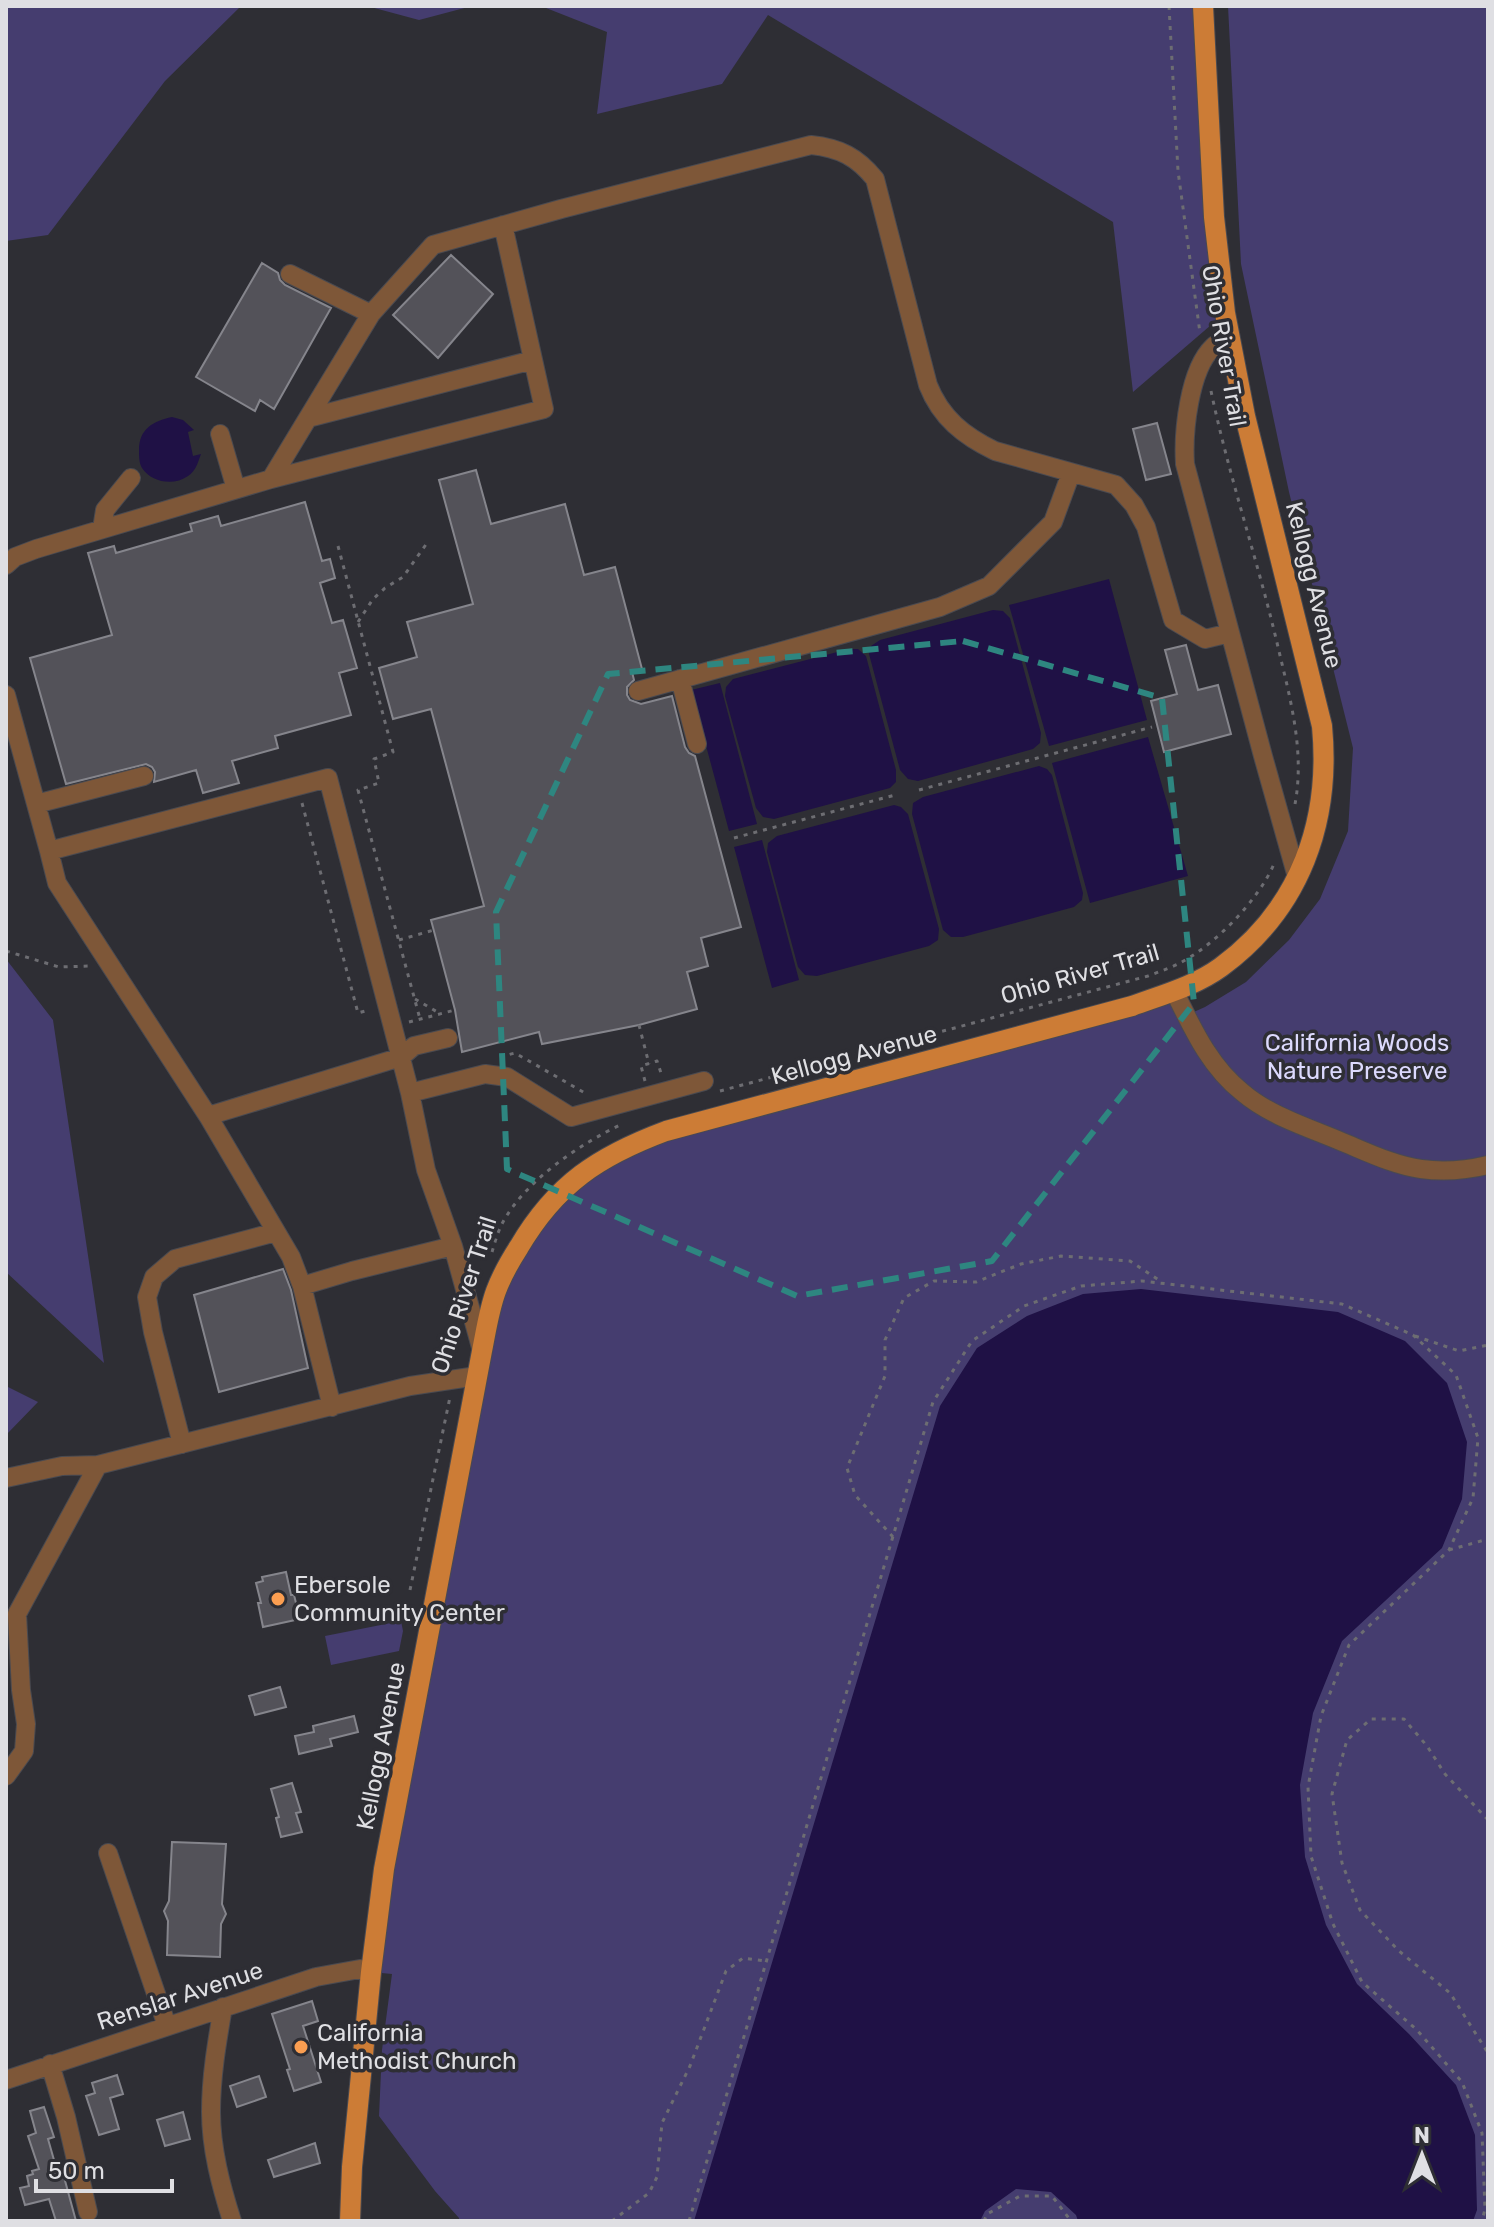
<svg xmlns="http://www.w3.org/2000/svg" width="1494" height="2227" font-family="Rubik,sans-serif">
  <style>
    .green { fill: #453d6f }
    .water { fill: #1f1145 }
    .building { fill: #535259; stroke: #85858c; stroke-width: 2 }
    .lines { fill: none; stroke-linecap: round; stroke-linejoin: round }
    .minor-casing { stroke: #4a4a50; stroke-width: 20 }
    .major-casing { stroke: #4a4a50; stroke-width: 22 }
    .path { stroke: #6d6d72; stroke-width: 3; stroke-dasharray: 4 6; stroke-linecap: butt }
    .minor { stroke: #7e5738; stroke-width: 18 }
    .major { stroke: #cc7c36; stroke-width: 20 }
    .marked { fill: none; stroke: #2e8680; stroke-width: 6; stroke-dasharray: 16 10; stroke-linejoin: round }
    .poi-dot { fill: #fb9e51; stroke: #2e2e34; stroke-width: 3 }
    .labels { text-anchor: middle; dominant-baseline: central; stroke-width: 7; stroke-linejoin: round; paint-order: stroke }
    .street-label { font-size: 24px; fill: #dfdfe3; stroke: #2e2e34 }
    .park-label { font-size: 24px; fill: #dcd9fd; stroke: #2e2e34 }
    .poi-label { font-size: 24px; fill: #dfdfe3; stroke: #2e2e34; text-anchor: start }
  </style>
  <rect width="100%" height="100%" fill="#2e2e34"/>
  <path class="green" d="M6,6H241L165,81L48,235L6,241Z
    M367,6H472L419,20Z
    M541,6H1203L1225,313L1133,392L1113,222L768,15L722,84L597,114L607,32Z
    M1228,6H1488V1156L1439,1169L1488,1165V2221H459V2218L435,2191L379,2116L382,2050L392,1974L371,1972L482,1351L533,1223L603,1159L1174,991L1187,1015L1205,1007L1246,982L1289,940L1320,899L1348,831L1353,748L1289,492L1241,264Z
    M6,959L53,1020L104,1363L6,1272Z
    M6,1386L38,1402L6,1435Z
    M401,1621L403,1631L399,1651L331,1665L325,1636Z"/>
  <path class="water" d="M172,417L183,420L194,430L188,432L193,456L201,454C198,462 196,471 188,476C174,486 152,483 142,468C139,463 139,456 139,450C139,429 153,421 172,417Z
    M1109,579L1147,720L1049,746L1009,605Z
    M993,610L1003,611L1010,618L1041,733L1040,743L1033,749L918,781L908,779L900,770L869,654L871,646L880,640Z
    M849,649H858L866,656L896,770V782L890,788L774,819L763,817L756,808L725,696L726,687L733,679Z
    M720,683L757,824L729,831L691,690Z
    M1148,737L1188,876L1090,903L1052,763Z
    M1039,766L1047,769L1052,775L1083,893L1082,900L1074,907L963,937H951L943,930L912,814L913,803L923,797Z
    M894,805L901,807L908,814L939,929L938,940L929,946L817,976L805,975L798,967L767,852L768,843L777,836Z
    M762,840L799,980L772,988L734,847Z
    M1141,1289L1338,1312L1405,1341L1447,1383L1467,1442L1462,1499L1442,1548L1342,1641L1313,1713L1300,1785L1305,1857L1326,1925L1357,1984L1409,2034L1456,2085L1475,2135L1477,2210L1473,2221H1078L1076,2215L1051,2192L1016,2189L985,2211L980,2221H694L940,1406L977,1348L1027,1316L1083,1294Z"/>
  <path class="building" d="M451,255L493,294L438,358L393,315Z
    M262,263L278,273L280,280L285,285L331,308L274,409L260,400L255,411L196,377Z
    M1157,423L1171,474L1146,480L1133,429Z
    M476,470L491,524L565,504L584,575L615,567L642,669L632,672L634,680L627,687V695L630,700L641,704L672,696L685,747L689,753L695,756L741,927L701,938L708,966L687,972L697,1009L639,1025L542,1044L539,1032L462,1052L455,1010L431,920L484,906L431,709L393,719L379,668L417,657L407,622L473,604L439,480Z
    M305,502L322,561L330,559L335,578L320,583L332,623L343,620L357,668L339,673L351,715L275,736L278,748L232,761L239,783L203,793L196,770L154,782L155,772L152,767L146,764L66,784L30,658L112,635L88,553L114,546L116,553L192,531L190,524L218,516L221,526Z
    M1186,645L1198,690L1218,685L1231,734L1164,752L1151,701L1177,694L1165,650Z
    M283,1269L291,1290L308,1368L219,1392L194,1295Z
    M286,1572L291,1595H294L300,1619L263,1627L258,1603H261L256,1583L263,1581L262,1577Z
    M280,1687L286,1707L255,1715L249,1696Z
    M354,1716L358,1732L330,1739L332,1746L299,1754L295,1736L314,1732L313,1726Z
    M292,1783L301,1812L296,1813L302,1832L281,1837L276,1818L279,1817L271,1789Z
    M172,1842L226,1844L222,1904L226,1914L221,1924L220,1957L167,1955L168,1921L164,1911L169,1901Z
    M312,2001L318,2021L303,2026L321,2082L294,2091L287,2070L290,2069L272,2014Z
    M117,2075L123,2094L110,2098L119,2129L99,2135L86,2096L95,2093L92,2083Z
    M259,2076L266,2097L237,2107L230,2086Z
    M44,2107L54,2137L48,2139L56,2167L61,2166L76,2221H56L49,2199L25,2205L20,2188L29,2186L27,2176L33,2174L32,2171L39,2169L28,2136L36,2133L30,2111Z
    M183,2112L190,2139L165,2146L157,2120Z
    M315,2143L320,2163L274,2177L268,2160Z"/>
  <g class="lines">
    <defs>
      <path id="minor" d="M290,274L371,314
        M1230,337C1225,340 1217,342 1213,347C1189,370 1183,432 1185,464L1263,756L1297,877
        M308,418L533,360
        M220,434L236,489
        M271,479L544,409L503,225
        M102,529L105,510L131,478
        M6,565L15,557L36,549L271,479L371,314L433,245L561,209L811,145C840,148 857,157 875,179L928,385C941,418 964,436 995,451L1116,485L1134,505L1146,527L1173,620L1205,639L1230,633
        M680,679L697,744
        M638,691L940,607L989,586L1053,522L1071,473
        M6,695L49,851
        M36,804L144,776
        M1174,991C1192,1027 1209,1066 1242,1092C1270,1116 1307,1127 1340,1141C1367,1152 1393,1165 1421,1169C1443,1172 1467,1170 1488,1165
        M410,1093L485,1074L507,1077L571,1117L704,1081
        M208,1116L57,883L49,851L328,778L410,1093L426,1170L453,1246
        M302,1286L291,1257L208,1116L401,1057L414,1046L448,1038
        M332,1407L302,1286L352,1271L453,1246L482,1351
        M182,1444L153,1332L147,1297L154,1277L175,1259L276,1232
        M6,1478L62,1466L98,1465L410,1386L477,1376
        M6,1776L24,1751L26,1724L21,1690L17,1614L98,1465
        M108,1853L167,2026
        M223,2007C217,2042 211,2076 211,2112C211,2149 221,2186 232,2221
        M50,2064L66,2117L88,2212
        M6,2080L316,1977L360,1969L371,1972"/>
      <path id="major" d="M350,2221L352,2167L371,1972L384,1869L482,1351C486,1331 489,1310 496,1291C502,1275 510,1261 519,1247C556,1184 599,1156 666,1131L1132,1006C1162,995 1195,986 1221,967C1301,908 1331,821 1322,726L1245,416L1225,313L1214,217L1203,6"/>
    </defs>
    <use href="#minor" class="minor-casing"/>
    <use href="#major" class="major-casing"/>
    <path class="path" d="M1169,6L1178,171L1200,333
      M1211,391C1229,477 1258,561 1278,647C1290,698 1305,751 1295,804
      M338,546L393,752L374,759L379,783L358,790L420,1019
      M358,622L373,599L385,588L403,577L427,543
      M919,790L1152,727
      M302,803L358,1013L369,1010
      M734,838L895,795
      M399,940L434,930
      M6,951L59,967L91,966
      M415,999L439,1013
      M409,1022L455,1010
      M639,1025L649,1064
      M500,1057L515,1053L585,1093
      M645,1081L641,1066L657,1061L661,1073
      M720,1091L1148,976C1158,972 1168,969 1178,964C1214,946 1258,901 1274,864
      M492,1252C495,1242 498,1231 503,1222C526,1180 580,1144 622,1124
      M1415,1336L1459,1351L1488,1345
      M893,1537L855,1495L847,1468L885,1376V1340L904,1298L934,1281L976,1282L1021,1264L1061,1256L1130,1261L1162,1282
      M1449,1550L1488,1539
      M410,1590L450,1397
      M1488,1820L1445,1774L1427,1746L1404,1719H1371L1347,1740L1332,1794L1342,1863L1360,1910L1399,1951L1450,1993L1488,2053
      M612,2221L649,2193L657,2177L662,2123L690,2066L726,1971L743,1958L766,1961
      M689,2221L933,1402L972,1341L1024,1306L1081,1286L1142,1281L1342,1304L1413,1335L1456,1375L1478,1438L1473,1498L1449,1550L1349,1645L1321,1716L1308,1787L1311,1856L1333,1924L1362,1982L1417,2030L1462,2082L1482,2133L1485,2209L1482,2221
      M984,2221L987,2214L1020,2196H1052L1071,2221"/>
    <use href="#minor" class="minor"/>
    <use href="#major" class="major"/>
  </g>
  <path class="marked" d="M963,641L1162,698L1194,1003L992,1261L797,1296L507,1169L496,912L608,674Z"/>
  <g class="poi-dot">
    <circle cx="278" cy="1599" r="8"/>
    <circle cx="301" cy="2047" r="8"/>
  </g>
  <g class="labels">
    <g class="street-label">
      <text transform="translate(1224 346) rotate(80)">Ohio River Trail</text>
      <text transform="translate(1314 585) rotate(76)">Kellogg Avenue</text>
      <text transform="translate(1080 974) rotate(-16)">Ohio River Trail</text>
      <text transform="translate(854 1055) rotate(-15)">Kellogg Avenue</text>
      <text transform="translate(464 1295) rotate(-72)">Ohio River Trail</text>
      <text transform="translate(381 1746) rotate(-79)">Kellogg Avenue</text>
      <text transform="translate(180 1996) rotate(-18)">Renslar Avenue</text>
    </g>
    <g class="park-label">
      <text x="1357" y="1043">California Woods<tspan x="1357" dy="28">Nature Preserve</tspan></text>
    </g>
    <g class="poi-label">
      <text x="294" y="1585">Ebersole<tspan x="294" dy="28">Community Center</tspan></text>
      <text x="317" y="2033">California<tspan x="317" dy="28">Methodist Church</tspan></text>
    </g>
  </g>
  <rect width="1494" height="2227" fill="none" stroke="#dfdfe3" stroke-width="16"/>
  <g transform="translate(1422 2155)" stroke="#2e2e34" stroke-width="6" paint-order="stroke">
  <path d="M0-6L14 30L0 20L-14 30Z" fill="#dfdfe3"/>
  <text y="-12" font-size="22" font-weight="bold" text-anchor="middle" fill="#dfdfe3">N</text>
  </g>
  <path d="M36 2179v12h136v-12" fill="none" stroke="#dfdfe3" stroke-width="4"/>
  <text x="48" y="2179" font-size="24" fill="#dfdfe3" stroke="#2e2e34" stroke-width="6" paint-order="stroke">50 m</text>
</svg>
